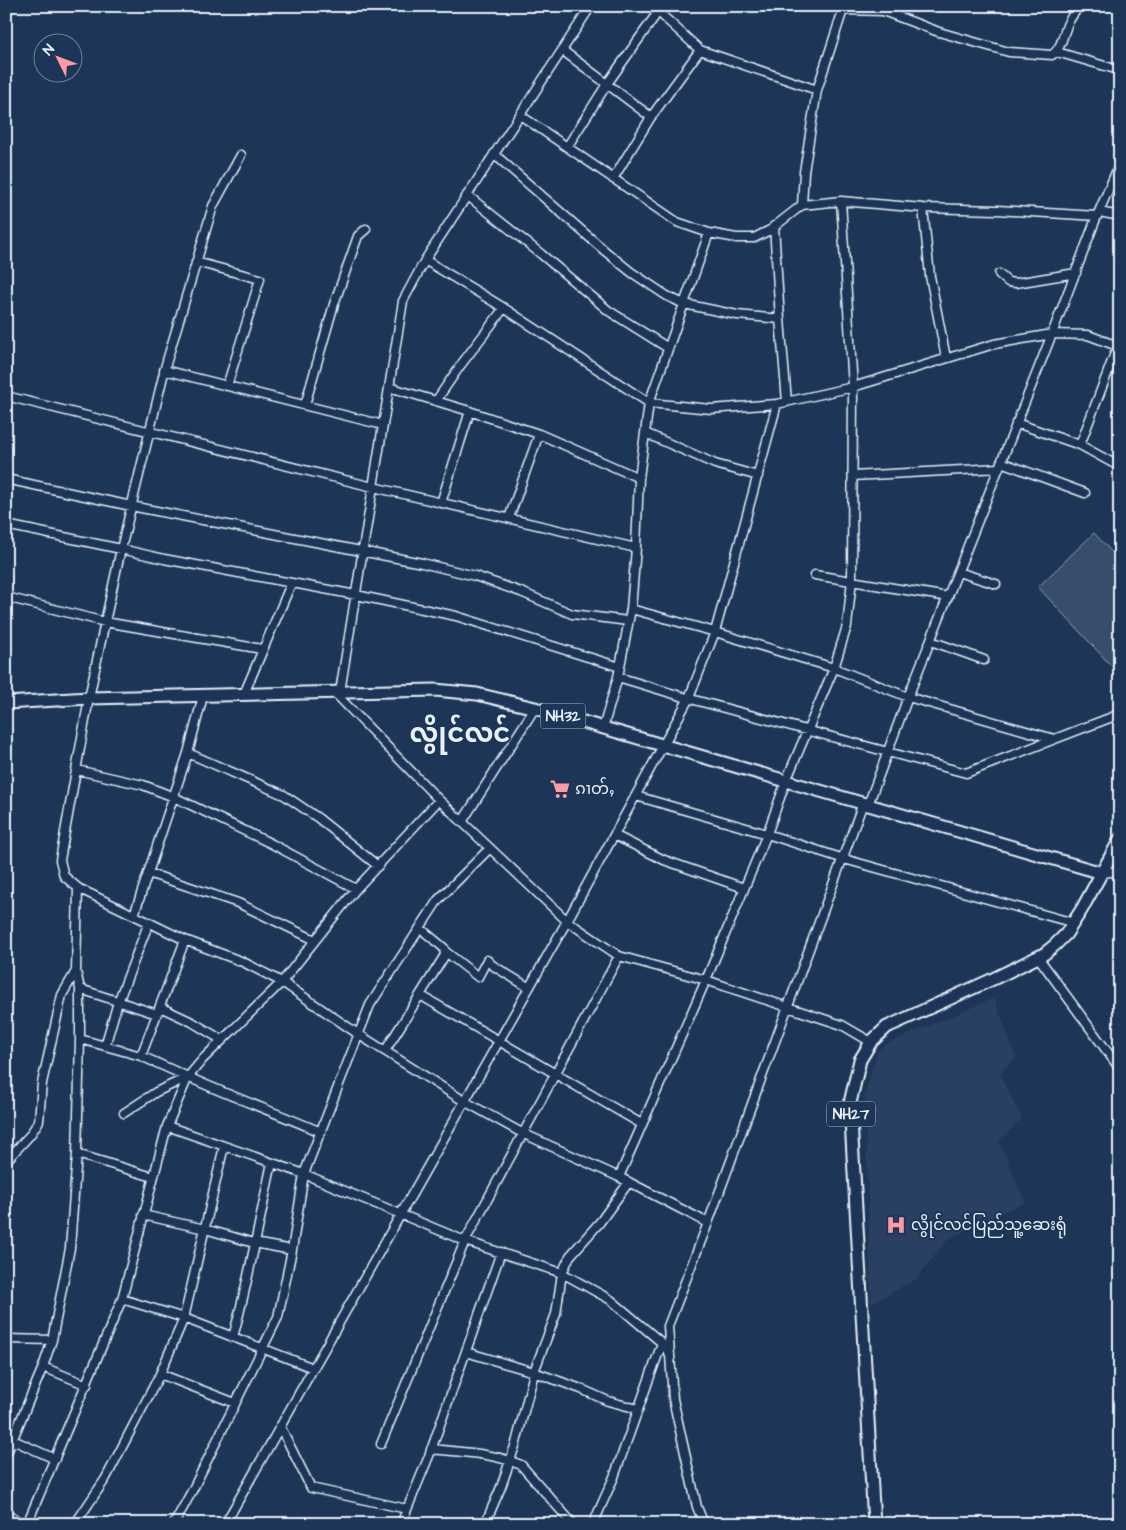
<svg xmlns="http://www.w3.org/2000/svg" width="1126" height="1530" font-family="'Architects Daughter','Noto Sans Myanmar',sans-serif">
  <style>
    .built { fill: #2a4162 }
    .grass { fill: #374d6c; stroke: #909fb2 }
    .lines { fill: none; stroke-linecap: round; stroke-linejoin: round }
    .minor-casing { stroke: #e8f1f8; stroke-width: 11 }
    .highway-casing { stroke: #e8f1f8; stroke-width: 15 }
    .minor { stroke: #1d3557; stroke-width: 8 }
    .highway { stroke: #1d3557; stroke-width: 11 }
    .labels { text-anchor: middle; dominant-baseline: central; stroke-width: 4; stroke-linejoin: round; paint-order: stroke }
    .shield { fill: #1d3557; stroke: #abb9c8; stroke-width: 1 }
    .shield-label { font-size: 15px; font-weight: bold; fill: #e8f1f8 }
    .poi-label { font-size: 16px; fill: #e8f1f8; stroke: #1d3557; text-anchor: start }
    .town-label { font-size: 26px; font-weight: bold; fill: #e8f1f8; stroke: #1d3557 }
  </style>
  <rect width="100%" height="100%" fill="#1d3557"/>
  <filter id="ink" filterUnits="userSpaceOnUse"><feTurbulence type="fractalNoise" baseFrequency=".02" numOctaves="2"/><feDisplacementMap in="SourceGraphic" scale="10" xChannelSelector="R" yChannelSelector="G"/><feConvolveMatrix kernelMatrix="1 2 1 2 8 2 1 2 1" color-interpolation-filters="sRGB"/></filter>
  <g filter="url(#ink)">
    <path class="built" d="M994,998L1016,1057L1000,1074L1022,1119L999,1141L1025,1202L948,1239L916,1279L871,1304L865,1094L878,1050L884,1045Z"/>
    <path class="grass" d="M1094,533L1120,561L1119,674L1038,587Z"/>
    <g class="lines">
      <defs>
        <path id="minor" d="M652,6L700,50L817,90
          M562,50L651,117
          M1057,52L1115,69L1120,72
          M520,115L677,222L709,233L736,238H754L770,230L802,205L841,201L923,208L997,210L1097,216
          M567,147L607,84L658,12
          M494,154L605,251L631,272L667,296L684,304L737,315L780,319
          M241,155L213,206L166,364L121,549L105,622L89,698L60,860L64,876L78,888L185,940L243,962L282,982L358,1034L464,1101L522,1133L619,1177L708,1223
          M613,179L651,117L700,50
          M467,195L541,254L609,311L668,348
          M802,205L804,172L817,90L843,10L883,11L939,32L1009,52L1052,55C1062,48 1063,34 1068,23C1071,17 1075,12 1079,6
          M923,208L930,276L946,358
          M1099,212L1120,216
          M774,226L780,319L787,402
          M425,260L504,308L649,403L711,409L777,404L853,387L994,344L1052,334L1088,335L1120,347
          M196,262L260,279L227,386
          M999,274L1008,282L1016,283L1076,273
          M164,370L383,425
          M389,387L466,410L539,434L639,478
          M6,396L373,487L636,548
          M436,401L460,366L504,308
          M305,405L334,304L358,236L366,229
          M1016,423L1080,445L1120,467
          M645,433L715,464L758,476
          M1080,445L1120,340
          M1001,462L1085,493
          M853,476L999,468
          M6,479L131,506L422,563L475,576L521,592L572,614L628,621
          M441,503L470,411
          M509,518L539,434
          M6,525L121,549L164,559L356,595L456,616L620,667
          M958,572L996,584
          M815,575L948,597
          M6,597L105,622L262,649
          M631,609L715,632L834,668L908,697L1054,739
          M931,641L984,660
          M618,677L687,698L966,773L1120,714
          M334,692L439,800L567,921L619,956L706,980L842,1025L871,1042
          M340,692L403,301L425,260L591,6
          M244,694L291,584
          M603,728L618,677L631,609L636,548L639,478L649,403L709,233
          M188,753L284,795L318,818L378,866
          M77,770L143,785L174,797L272,844L356,889
          M636,796L767,834L844,859L1074,923
          M868,805L908,697L1052,334L1097,216L1120,163
          M462,822L535,708
          M614,835L664,860L744,888
          M148,873L238,903L315,940
          M1102,873L1120,871
          M134,915L188,753L203,696
          M446,952L478,977L487,960L492,965L528,987
          M1038,957L1120,1069
          M80,989L157,1014
          M420,995L638,1122
          M160,1007L192,1022L222,1040
          M80,1039L141,1056L188,1077L156,1092L124,1113
          M105,1046L118,1002L149,922
          M385,1051L445,955L444,948L420,928
          M141,1056L185,940
          M188,1077C232,1097 277,1113 321,1132
          M167,1126L304,1174L465,1241L562,1273L611,1300L662,1343L670,1354
          M77,1154L153,1177
          M6,1161L30,1135L39,1121L42,1083L62,995L76,971
          M619,1177L706,980L767,834L786,781L834,668L847,626L852,580L853,387L841,201
          M143,1215L205,1229L254,1243L292,1250
          M122,1299L184,1318L313,1368
          M233,1337C249,1280 259,1221 272,1163
          M6,1339L52,1340
          M466,1352L534,1372L581,1389L608,1401L638,1409
          M43,1367L87,1385
          M160,1374L235,1403
          M280,1426L311,1488L407,1509
          M13,1440L55,1459
          M381,1444L465,1241L619,956
          M431,1449C460,1452 494,1453 521,1465L573,1524
          M6,1455L43,1367L52,1340L70,1248L77,1154L80,1039V989L76,971L78,888
          M6,1514L23,1524
          M27,1524L122,1299L167,1126L188,1077L203,1059L282,982L356,889L439,800
          M75,1524L106,1478L160,1374L184,1318L224,1146
          M174,1524L192,1491L278,1317L292,1250L304,1174L370,1005L438,900L490,848
          M225,1524L567,921L689,698L715,632L777,404
          M401,1524L429,1456L501,1252
          M485,1524L501,1487L516,1443L535,1369L556,1314L562,1273L570,1256L600,1222L629,1182
          M593,1524L614,1477L662,1343
          M704,1524L697,1507L673,1399L668,1326L708,1223L863,803"/>
        <path id="highway" d="M6,703L89,698L435,690L477,694L535,708L1102,873
          M874,1524L850,1103L860,1060L871,1042L887,1027L993,979L1044,954L1055,945L1066,934L1082,909L1120,839"/>
      </defs>
      <use href="#minor" class="minor-casing"/>
      <use href="#highway" class="highway-casing"/>
      <use href="#minor" class="minor"/>
      <use href="#highway" class="highway"/>
    </g>
  </g>
  <defs>
    <symbol id="supermarket-bare" viewBox="-9 -9 18 18"><path d="M-6-5.5h2.5l.6 2H6L4.5 2H-2.5L-4.4-4H-6ZM-1.5 3.2a1.3 1.3 0 1 0 .1 0ZM3 3.2a1.3 1.3 0 1 0 .1 0Z" fill="#ff9aa2" stroke="#1d3557" stroke-width="2.5" paint-order="stroke"/></symbol>
    <symbol id="hospital-bare" viewBox="-9 -9 18 18"><path d="M-5-5h3v3.5h4V-5h3V5h-3V1.5h-4V5h-3Z" fill="#ff9aa2" stroke="#1d3557" stroke-width="2.5" paint-order="stroke"/></symbol>
  </defs>
  <g fill-rule="evenodd">
    <use href="#supermarket-bare" x="546" y="775" width="28" height="28"/>
    <use href="#hospital-bare" x="882" y="1211" width="28" height="28"/>
  </g>
  <g class="labels">
    <g class="shield">
      <rect x="540.5" y="703.5" width="45" height="25" rx="4"/>
      <rect x="827" y="1101.5" width="48" height="25" rx="4"/>
    </g>
    <g class="shield-label">
      <text x="563" y="716">NH32</text>
      <text x="851" y="1114">NH27</text>
    </g>
    <g class="poi-label">
      <text x="575" y="789">ၵၢတ်ႇ</text>
      <text x="911" y="1225">လွိုင်လင်ပြည်သူ့ဆေးရုံ</text>
    </g>
    <g class="town-label">
      <text x="460" y="734">လွိုင်လင်</text>
    </g>
  </g>
  <rect width="1126" height="1530" fill="none" stroke="#1d3557" stroke-width="25"/>
  <rect x="12" y="12" width="1101" height="1505" fill="none" stroke="#e8f1f8" stroke-width="2" filter="url(#ink)"/>
  <g transform="translate(58 58) rotate(312)"><circle r="24" fill="#1d3557" stroke="#6e8097"/>
  <path d="M0-4L9 19L0 12L-9 19Z" fill="#ff9aa2"/>
  <text y="-8" font-size="14" font-weight="bold" text-anchor="middle" fill="#e8f1f8">N</text>
  </g>
</svg>
